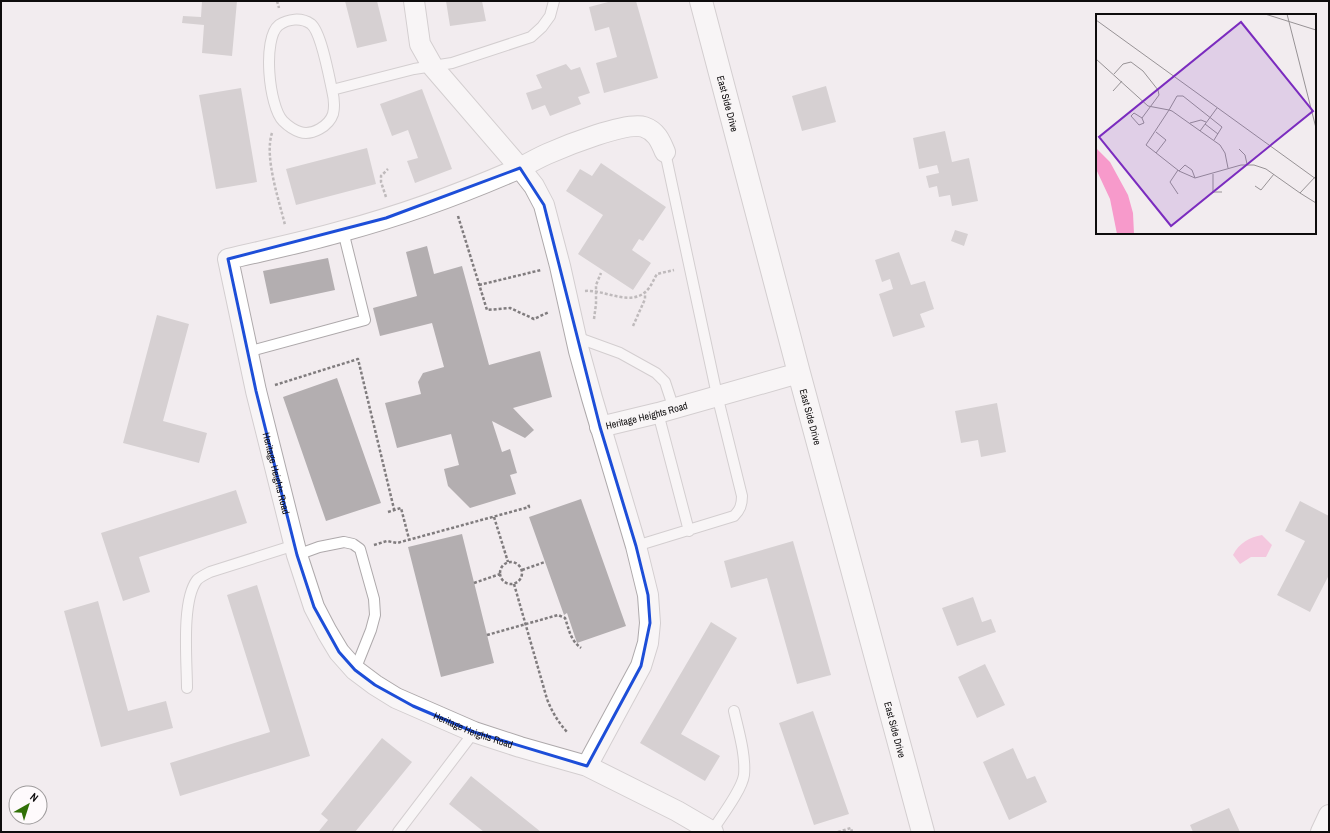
<svg xmlns="http://www.w3.org/2000/svg" width="1330" height="833" font-family="'Archivo Narrow',sans-serif">
  <style>
    .water { fill: #f79acb }
    .building { fill: #b3aeb0 }
    .lines { fill: none; stroke-linecap: round; stroke-linejoin: round }
    .service-casing { stroke: #aea9ab; stroke-width: 12 }
    .minor-casing { stroke: #aea9ab; stroke-width: 22 }
    .secondary-casing { stroke: #aea9ab; stroke-width: 24 }
    .path { stroke: #807c7e; stroke-width: 2.5; stroke-dasharray: 3 2; stroke-linecap: butt }
    .service { stroke: #fff; stroke-width: 10 }
    .minor { stroke: #fff; stroke-width: 20 }
    .secondary { stroke: #fff; stroke-width: 22 }
    .marked { fill: none; stroke: #1d4ed8; stroke-width: 3; stroke-linejoin: round }
    .labels { text-anchor: middle; dominant-baseline: central; stroke-width: 3; stroke-linejoin: round; paint-order: stroke }
    .street-label { font-size: 10px; fill: #0e0c0d; stroke: #fefafc }
    .inset-road { fill: none; stroke: #979295; stroke-width: 1 }
    .view { fill: #7b2cbf; fill-opacity: 0.15; stroke: #7b2cbf; stroke-width: 2 }
    .inset-edge { fill: none; stroke: #0e0c0d; stroke-width: 2 }
  </style>
  <rect width="100%" height="100%" fill="#f2ecef"/>
  <path class="water" d="M1262,535L1272,545L1266,557H1251L1240,564L1233,555C1239,543 1250,537 1262,535Z"/>
  <path class="building" d="M202,1H237L232,56L202,53L204,25L182,23L183,16L201,17Z
    M345,1H377L387,41L357,48Z
    M446,1H482L486,21L450,26Z
    M612,1H636L658,78L604,93L596,63L617,57L609,27L595,31L589,7Z
    M566,64L571,70L580,67L590,93L578,97L581,104L550,116L545,105L532,110L526,93L542,88L536,75Z
    M826,86L836,122L802,131L792,96Z
    M241,88L257,182L216,189L199,95Z
    M422,89L452,169L415,183L407,161L418,158L408,130L392,136L380,104Z
    M945,131L952,162L969,158L978,201L952,206L950,195L939,197L937,186L929,188L926,176L939,173L937,165L919,169L913,138Z
    M367,148L376,184L296,205L286,169Z
    M601,163L666,207L643,241L639,239L632,250L651,263L633,290L578,254L603,215L566,191L580,169L592,176Z
    M955,230L968,234L964,246L951,241Z
    M427,246L434,274L462,266L489,365L540,351L552,397L513,408L534,430L525,438L492,421L502,452L510,449L517,473L510,475L516,494L470,508L448,486L444,469L459,465L451,434L397,448L385,403L421,394L418,382L423,373L444,367L432,323L380,336L373,308L417,296L406,252Z
    M899,252L911,285L925,281L934,309L920,314L925,327L893,337L879,294L893,289L890,279L882,282L875,260Z
    M328,258L335,290L270,304L263,271Z
    M157,315L189,324L163,421L207,433L199,463L123,443Z
    M337,378L381,503L326,521L283,397Z
    M997,403L1006,452L981,457L978,440L961,443L955,411Z
    M236,490L247,523L139,557L150,592L123,601L101,533Z
    M581,499L626,626L577,643L567,613L564,615L529,517Z
    M1300,501L1329,516V575L1310,612L1277,595L1305,541L1285,531Z
    M462,534L494,663L441,677L408,547Z
    M793,541L831,675L797,684L767,578L731,588L724,561Z
    M257,585L310,756L180,796L170,763L270,732L227,595Z
    M973,597L982,622L991,619L996,632L957,646L942,608Z
    M98,601L128,711L166,701L173,728L101,747L64,611Z
    M711,622L737,638L681,734L720,756L705,781L640,743Z
    M985,664L1005,705L977,718L958,677Z
    M813,711L849,814L814,825L779,723Z
    M382,738L412,762L355,832H321L319,831L328,820L321,814Z
    M1013,748L1027,779L1035,776L1047,802L1009,820L983,762Z
    M471,776L541,832H484L449,804Z
    M1229,808L1240,832H1193L1190,825Z"/>
  <g class="lines">
    <defs>
      <path id="service" d="M332,90C334,98 335,106 333,114C329,126 312,136 300,132C294,130 288,126 283,121C269,107 262,38 279,25C288,19 301,17 311,24C321,32 329,76 332,90L414,69L452,63L531,37L542,27L550,16L554,1
        M576,337L620,353L656,373L665,382L674,409
        M247,352L365,320L343,231
        M658,413L689,531
        M636,546L734,516C740,510 742,505 742,496L717,395L665,152
        M297,555L319,547L344,542L353,544L360,549L374,599L375,615L371,630L355,670
        M187,688C187,662 181,601 197,580C200,577 206,574 210,572L295,545
        M712,831C721,817 742,790 744,775C746,755 738,729 734,711
        M398,832L474,732"/>
      <g id="minor">
        <path d="M414,1L420,44L433,67L520,168C529,163 538,158 547,154C565,146 627,121 644,127C656,131 660,140 665,152"/>
        <path id="s1" d="M600,427L658,413L799,373"/>
        <path id="s2" d="M587,766L641,666L648,643L650,623L648,595L636,546L592,398L579,351L560,266L544,205L534,186L520,168C463,193 403,215 343,231C305,242 266,250 228,259L256,391L297,555L314,607L327,632L339,652L355,670L375,685L396,698L474,732L520,747L587,766L677,811L713,832"/>
        <path d="M1321,832L1329,815"/>
      </g>
      <g id="secondary">
        <path id="s3" d="M701,1L799,373L923,832"/>
      </g>
    </defs>
    <use href="#service" class="service-casing"/>
    <use href="#minor" class="minor-casing"/>
    <use href="#secondary" class="secondary-casing"/>
    <path class="path" d="M277,1L279,8
      M272,133C264,157 279,200 285,225
      M386,197L381,182V176L388,169
      M458,216L487,310L510,308L534,319L549,312
      M479,285L541,270
      M585,291C605,289 633,309 649,288C652,284 654,279 657,274L674,270
      M594,319L596,304V285L601,273
      M633,326L645,299V293
      M275,385L358,359L394,509
      M388,512L401,508L409,539
      M494,517L508,562
      M374,545L387,541L397,543L529,507L528,503
      M500 573a11 11 0 1 1 22 0a11 11 0 1 1-22 0Z
      M522,570L545,562
      M474,583L500,574
      M514,584L547,699C552,712 558,722 568,733
      M487,635L558,615L565,618C569,629 570,640 581,648
      M838,832L851,828L852,832"/>
    <use href="#service" class="service"/>
    <use href="#minor" class="minor"/>
    <use href="#secondary" class="secondary"/>
  </g>
  <path d="M0 0H1330V833H0ZM520,168L544,205L600,427L636,546L648,595L650,623L641,666L587,766L474,732L413,706L375,685L355,670L339,652L314,607L297,555L256,391L228,259L386,218Z" fill="#f2ecef" fill-opacity=".55" fill-rule="evenodd"/>
  <path class="marked" d="M520,168L544,205L600,427L636,546L648,595L650,623L641,666L587,766L474,732L413,706L375,685L355,670L339,652L314,607L297,555L256,391L228,259L386,218Z"/>
  <g class="labels">
    <g class="street-label">
      <text stroke="none"><textPath href="#s3" startOffset="106">East Side Drive</textPath></text>
      <text stroke="none"><textPath href="#s1" startOffset="48">Heritage Heights Road</textPath></text>
      <text stroke="none"><textPath href="#s3" startOffset="430">East Side Drive</textPath></text>
      <text stroke="none"><textPath href="#s2" startOffset="1160">Heritage Heights Road</textPath></text>
      <text stroke="none"><textPath href="#s2" startOffset="1508">Heritage Heights Road</textPath></text>
      <text stroke="none"><textPath href="#s3" startOffset="754">East Side Drive</textPath></text>
    </g>
  </g>
  <g transform="translate(1096 14)">
    <rect width="220" height="220" fill="#f2ecef"/>
    <path d="M0,134L14,148L32,181L37,199L38,220H21L14,185L0,155Z" fill="#f79acb"/>
    <path class="inset-road" d="M169,0L220,16M191,0L220,114M0,6L220,165M0,45L52,92L73,96L81,82H87L126,113L118,126M18,60L27,50L35,48L47,57L62,76L63,81L46,104L38,99L35,102L43,111L48,109L46,104M17,77L26,67M94,109L105,106L110,108M109,110L122,120M104,117L121,94M60,118L70,126L60,139M143,135L149,141L151,150M132,154L129,139L124,131L76,97L73,96L50,131L83,157L99,164L145,151H158L170,155L204,179L220,162M82,156L74,168L82,180M83,157L89,151L96,156L99,164M117,160V178H126M159,172L165,176L178,160M204,179L220,189"/>
    <path class="view" d="M145,8L217,97L75,212L3,123Z"/>
    <rect width="220" height="220" class="inset-edge"/>
  </g>
  <rect width="1330" height="833" fill="none" stroke="#0e0c0d" stroke-width="4"/>
  <g transform="translate(28 805) rotate(39)"><circle r="19" fill="#fefafc" stroke="#9e9b9c"/>
  <path d="M0-3L7 15L0 10L-7 15Z" fill="#317007"/>
  <text y="-6" font-size="11" font-weight="bold" text-anchor="middle" fill="#0e0c0d">N</text>
  </g>
</svg>
